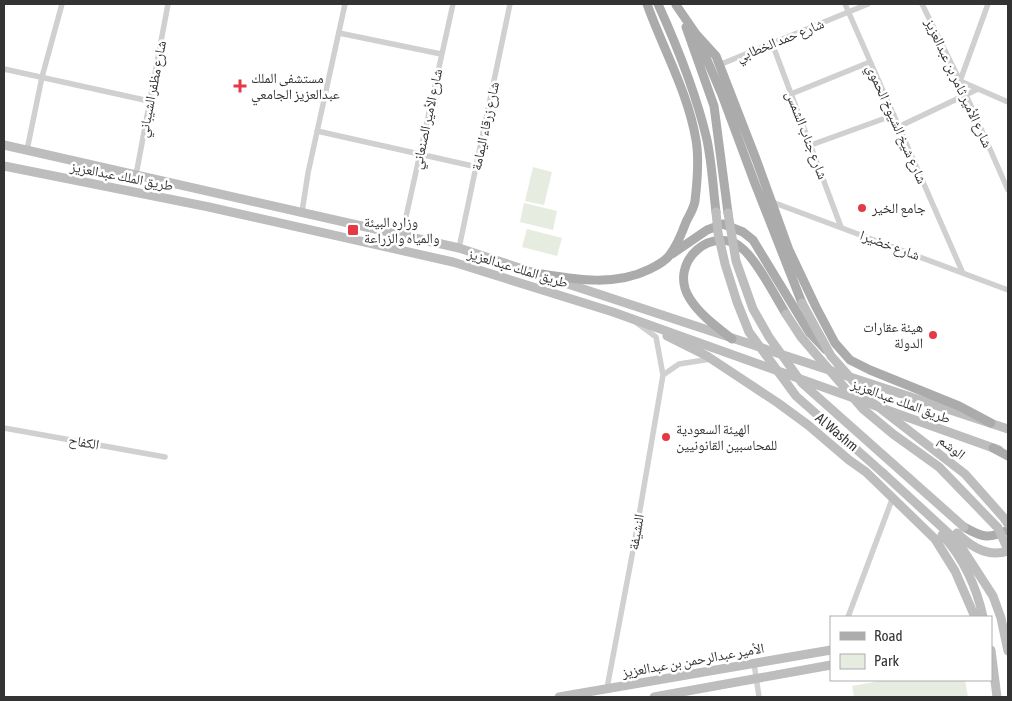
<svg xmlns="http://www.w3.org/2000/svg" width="1012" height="701" font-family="'Asap Condensed','Noto Naskh Arabic',sans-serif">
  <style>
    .green { fill: #e6ecdf }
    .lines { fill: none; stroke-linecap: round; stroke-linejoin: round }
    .street { stroke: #d0d0d0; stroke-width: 5.5 }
    .secondary { stroke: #bdbdbd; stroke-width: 9 }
    .primary { stroke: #ababab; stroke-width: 9 }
    .secondary-bridge { stroke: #bdbdbd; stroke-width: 9 }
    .poi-dot { fill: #e63946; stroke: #fff; stroke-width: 2 }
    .labels { text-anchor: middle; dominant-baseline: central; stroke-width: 5; stroke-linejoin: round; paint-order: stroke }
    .street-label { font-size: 14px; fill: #333; stroke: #fff }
    .poi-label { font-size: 14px; fill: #333; stroke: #fff; text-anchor: start }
  </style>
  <rect width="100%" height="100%" fill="#fff"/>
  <path class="green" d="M533,167L552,172L544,205L525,201Z
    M524,203L557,211L553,230L520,222Z
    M527,229L562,238L557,256L522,247Z
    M885,680H965L968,697H854L852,686Z"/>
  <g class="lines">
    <path class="street" d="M845,4L962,271
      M922,4L960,81L1008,190
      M988,4L960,81L1008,102
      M339,33L441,54
      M772,43L841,227
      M719,65L868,4
      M4,69L149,101
      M791,94L870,62
      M898,127L978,89
      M317,131L477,167
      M811,145L894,115
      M27,150L42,77L62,4
      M136,175L168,4
      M772,202L1008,290
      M302,212L308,173L345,4
      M402,235L453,4
      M459,248L510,4
      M663,375L679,364L711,359
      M4,428L165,457
      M848,617L893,497
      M754,663L759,697
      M607,688L634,545L663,375L656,337L637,323"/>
    <path class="secondary" d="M4,145L459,248L1008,429
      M4,166L209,207L453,262L613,312L999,450
      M667,336L707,356L778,403L808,425L849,460L866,472L935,539L955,571L975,617
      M883,473L958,542L993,596L1001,618L1008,651
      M957,533C971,547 988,558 1008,551
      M942,535C963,557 977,588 983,617
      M991,650L997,697
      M559,697L831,650
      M654,697L831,665"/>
    <path class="primary" d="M658,4C678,48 696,93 707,140C712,164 713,188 716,212
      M676,5L696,34L722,95L754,181L802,303
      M686,27L714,106L728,213
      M696,34L716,56L756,159L789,250L816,307L835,343L850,360L870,370L959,406L991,423
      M672,254L707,230L723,224L743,232L753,240L809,332L826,350
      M542,274C578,280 616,286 650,269C656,266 664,262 669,256C676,247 682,233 686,222C689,216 694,208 695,201C697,184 699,157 696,140C688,92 663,49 647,4
      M732,339C717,327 701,316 690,299C666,262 715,221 744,250C759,264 775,296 786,314
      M993,448L1008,456
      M964,527C983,538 989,539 1008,530"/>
    <path class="secondary-bridge" d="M716,212L718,233L725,264L737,302L749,332L796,396L883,473
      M728,213L736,261L753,309L769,337L802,383L964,527
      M802,303L831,356L872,402L965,474L1004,518L1008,524
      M786,314L801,337L863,409L893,434L939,467L998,528L1008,550"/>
  </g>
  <g class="poi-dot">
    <path d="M237.5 78.5h5v5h5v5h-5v5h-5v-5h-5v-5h5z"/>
    <circle cx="862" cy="208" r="5"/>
    <rect x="347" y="224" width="12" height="12" rx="2.5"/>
    <circle cx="933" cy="335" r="5"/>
    <circle cx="666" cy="437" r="5"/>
  </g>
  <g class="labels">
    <g class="street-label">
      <text transform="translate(780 40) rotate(-22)">شارع حمد الخطابي</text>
      <text transform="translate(959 83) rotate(65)">شارع الأمير ثامر بن عبدالعزيز</text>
      <text transform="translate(152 89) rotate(-79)">شارع مظفر الشيباني</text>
      <text transform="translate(427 119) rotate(-78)">شارع الأمير الصنعاني</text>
      <text transform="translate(897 124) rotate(66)">شارع شيخ الشيوخ الحموي</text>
      <text transform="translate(485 126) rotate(-78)">شارع زرقاء اليمامة</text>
      <text transform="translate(807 135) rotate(69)">شارع جناب الشمس</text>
      <text transform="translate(122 176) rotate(11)">طريق الملك عبدالعزيز</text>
      <text transform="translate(890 245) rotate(20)">شارع خضيرا</text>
      <text transform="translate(518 268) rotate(17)">طريق الملك عبدالعزيز</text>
      <text transform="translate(901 401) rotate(20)">طريق الملك عبدالعزيز</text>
      <text transform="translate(837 432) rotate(40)">Al Washm</text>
      <text transform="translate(84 442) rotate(10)">الكفاح</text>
      <text transform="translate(952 447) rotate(38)">الوشم</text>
      <text transform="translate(636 532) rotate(-80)">النشيفة</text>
      <text transform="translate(693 660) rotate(-10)">الأمير عبدالرحمن بن عبدالعزيز</text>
    </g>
    <g class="poi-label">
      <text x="251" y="78">مستشفى الملك<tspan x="251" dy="16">عبدالعزيز الجامعي</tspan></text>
      <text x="872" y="208">جامع الخير</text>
      <text x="364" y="222">وزاره البيئة<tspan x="364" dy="16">والمياه والزراعة</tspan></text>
      <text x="923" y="327" text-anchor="end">هيئة عقارات<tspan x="923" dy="16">الدولة</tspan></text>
      <text x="676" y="429">الهيئة السعودية<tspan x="676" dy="16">للمحاسبين القانونيين</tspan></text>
    </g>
  </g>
  <rect width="1012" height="701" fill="none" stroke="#333333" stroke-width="10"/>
  <rect x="830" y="616" width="162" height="65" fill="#ffffff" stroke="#adadad"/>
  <rect x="840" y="632" width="25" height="8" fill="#ababab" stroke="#adadad"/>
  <text x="874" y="641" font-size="15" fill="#333333">Road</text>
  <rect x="840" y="654" width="25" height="15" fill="#e6ecdf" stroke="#adadad"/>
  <text x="874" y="666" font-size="15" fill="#333333">Park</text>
</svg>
